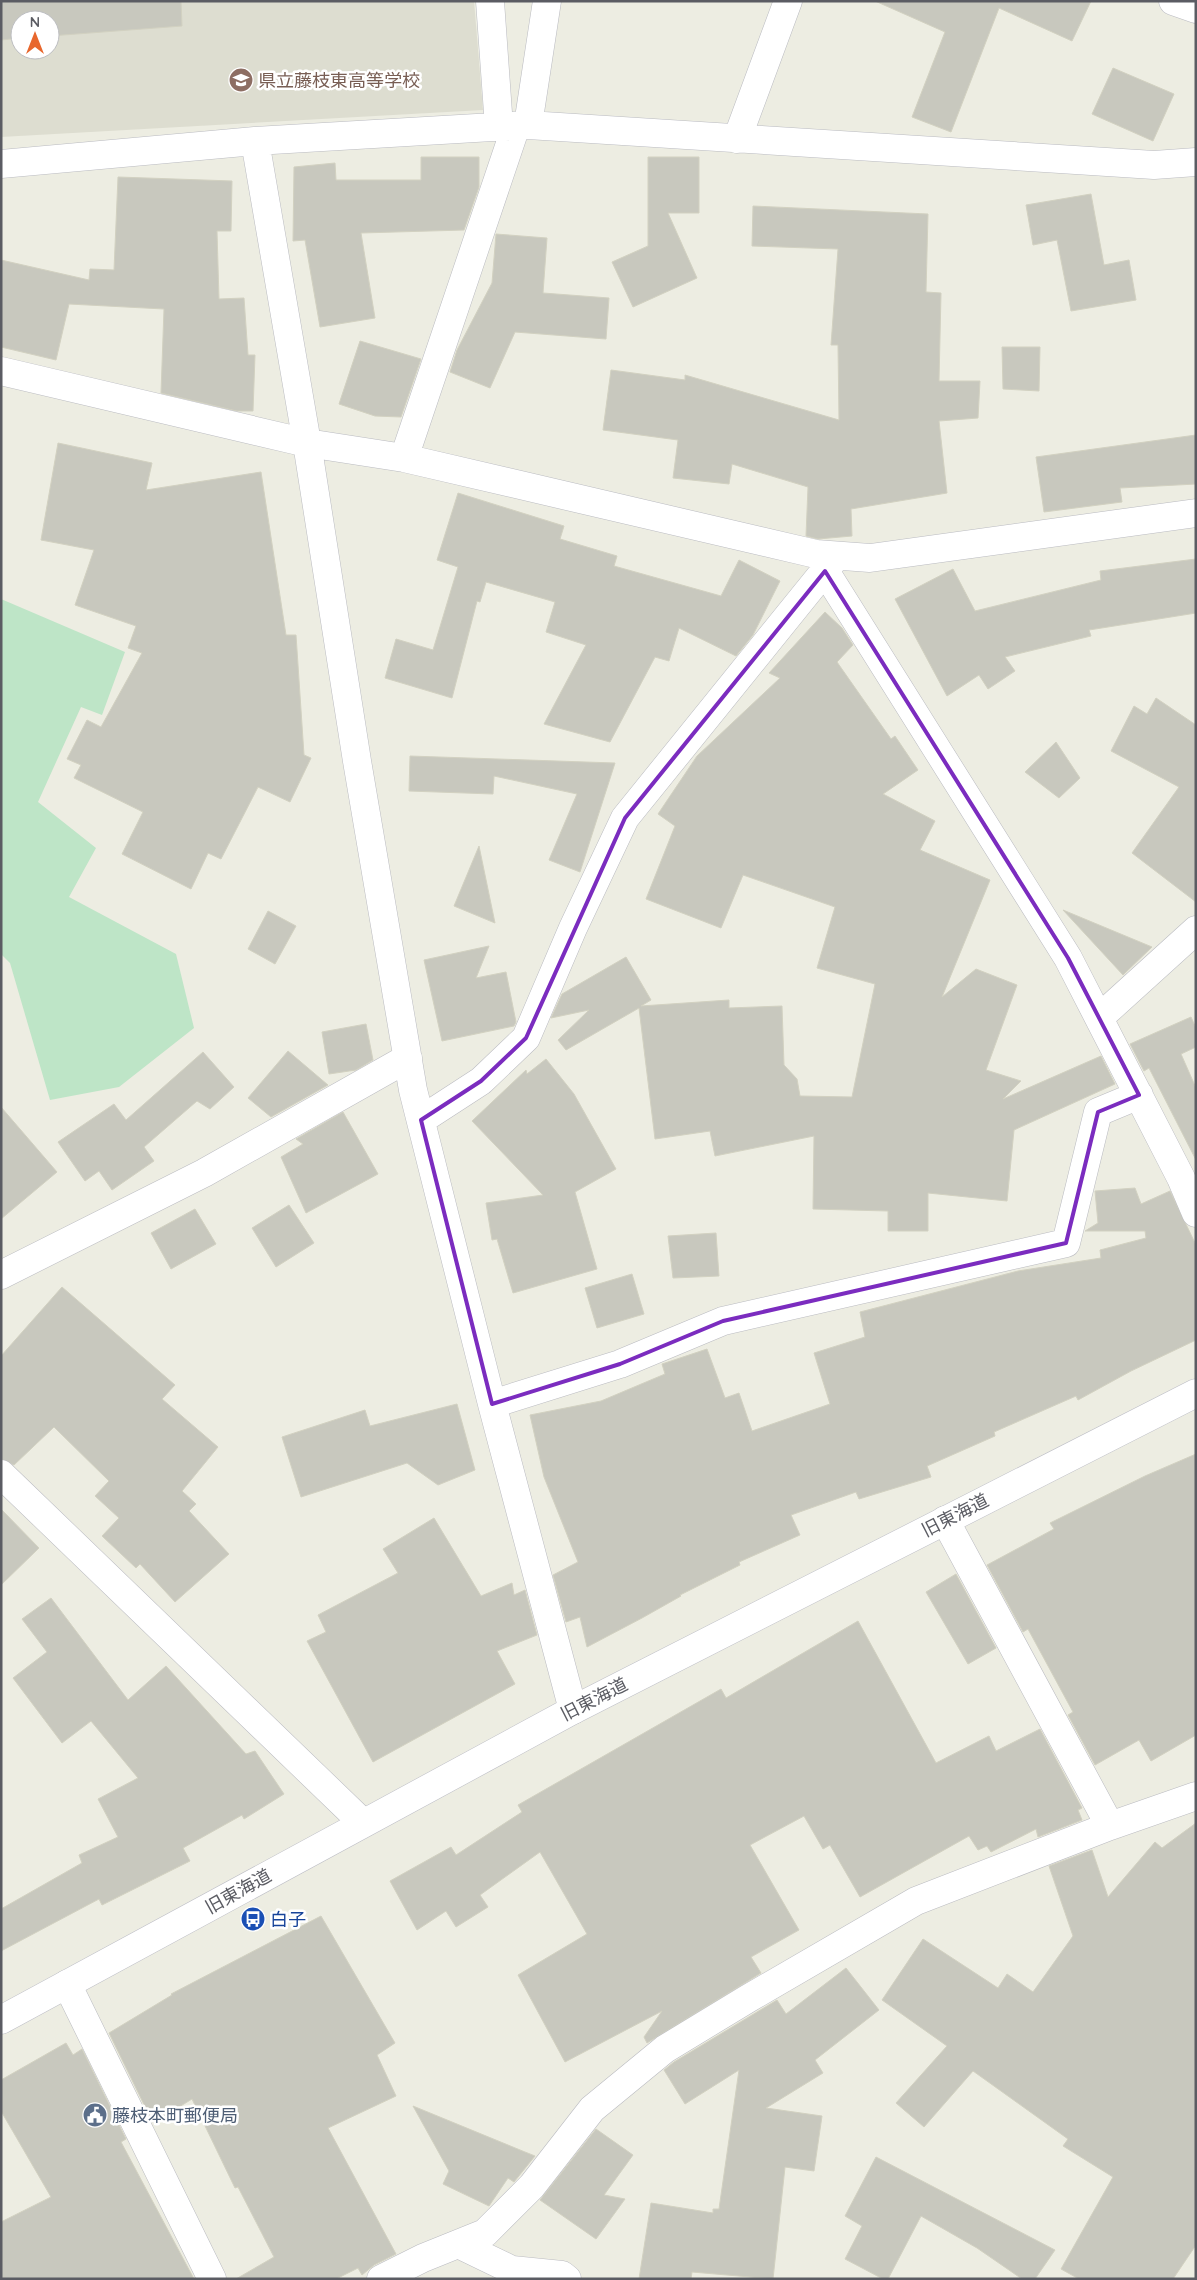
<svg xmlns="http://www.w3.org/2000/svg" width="1197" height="2280" font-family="Quicksand,'Noto Sans JP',sans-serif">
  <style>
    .education { fill: #ddddd0; fill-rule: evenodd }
    .green { fill: #bee5c7 }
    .building { fill: #c8c8be; stroke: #d2d1c1 }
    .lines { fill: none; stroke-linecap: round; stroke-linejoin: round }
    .street-casing { stroke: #babbc1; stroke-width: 29 }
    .secondary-casing { stroke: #bdbec6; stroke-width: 29 }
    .street { stroke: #fff; stroke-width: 28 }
    .secondary { stroke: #fff; stroke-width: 28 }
    .marked { fill: none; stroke: #7b2cbf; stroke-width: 4; stroke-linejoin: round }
    .labels { text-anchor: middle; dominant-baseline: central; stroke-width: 5; stroke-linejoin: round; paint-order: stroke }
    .education-label { font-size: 18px; fill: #785e54; stroke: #fff; text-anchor: start }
    .street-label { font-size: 18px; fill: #5b5c63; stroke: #fff }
    .transit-label { font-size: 18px; fill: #164399; stroke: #fff; text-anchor: start }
    .service-label { font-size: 18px; fill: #4e5e75; stroke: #fff; text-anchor: start }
  </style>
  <rect width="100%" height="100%" fill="#edede2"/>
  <path class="education" d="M1,1H474L483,110L1,137ZM20,20H50V50H20Z"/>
  <path class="green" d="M1,599L125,652L102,715L81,707L38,802L96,848L69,897L176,954L194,1028L119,1087L50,1100L10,963L1,954Z"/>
  <path class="building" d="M1,1H181L182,26L50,36V20H20V38L1,40Z
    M875,1H1091L1072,41L999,8L951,132L912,117L945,32Z
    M1113,68L1174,94L1153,141L1092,114Z
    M421,157H479V187L464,230L361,233L375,318L320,327L305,240L293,241L294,167L335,163L336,180H421Z
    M648,157H699V213H668L697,278L633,307L612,262L648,246Z
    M118,177L232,181L231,231H217L219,299L244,298L248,355H255L253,411H237L161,393L164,309L69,304L56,360L1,347V260L89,280L90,269L114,270Z
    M1091,194L1104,265L1129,260L1136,300L1071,311L1057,240L1033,245L1026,205Z
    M753,206L928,214L926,292L941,293L939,381H980L978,418L939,421L947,493L851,509L852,536L818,539L806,536L808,487L732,464L729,484L673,478L678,440L603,430L611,370L685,380V375L839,420L838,345H831L838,249L752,246Z
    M496,234L547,238L543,293L609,298L606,339L515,332L490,388L450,372L457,350L492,283Z
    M360,341L421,359L401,417L375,416L339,404Z
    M1002,347H1040L1039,391L1003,389Z
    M1196,435V484L1120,488L1122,502L1044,512L1036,457Z
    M58,443L152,463L146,490L261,472L286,635H296L304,755L311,758L290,802L258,787L221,859L208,853L191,889L122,854L143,812L74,778L81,765L67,759L87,720L101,727L142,653L128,648L136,626L75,605L94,550L41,540Z
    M458,493L564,526L560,539L617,556L614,566L721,596L739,560L780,581L753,635L736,656L679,628L669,661L655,657L610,742L544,724L586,645L546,632L555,602L486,582L480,602L477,601L452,698L385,678L396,639L433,650L458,567L437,560Z
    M1196,559V613L1089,630L1091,636L1005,657L1015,671L988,689L979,675L947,696L895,599L953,569L975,611L1101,580L1100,571Z
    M825,612L842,628L853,645L837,662L891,739L895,736L918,770L883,794L935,821L920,850L990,880L942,997L976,969L1017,985L986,1070L1021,1081L1003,1099L1101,1056L1115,1084L1014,1130L1007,1201L928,1193V1231H888V1211L813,1209L814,1136L715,1156L710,1131L655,1139L639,1008L566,1050L558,1040L589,1010L551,1018L562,994L626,957L651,1000L641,1006L729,1000V1008L782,1006L784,1065L797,1079L800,1096L852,1097L875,984L817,968L835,907L743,875L721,928L646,899L675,826L658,814L697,756L780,678L769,673Z
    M1156,698L1196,725V902L1132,853L1179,787L1111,751L1134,706L1147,714Z
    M1056,742L1080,778L1059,798L1025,772Z
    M410,756L615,763L580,872L549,860L577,794L494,776L493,794L409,791Z
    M479,846L495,923L454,906Z
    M1063,910L1152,947L1123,975Z
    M268,911L296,926L275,964L248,949Z
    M489,946L476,978L506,972L516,1022L514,1026L442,1041L424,960Z
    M1191,1017L1196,1028V1047L1181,1054L1196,1088V1160L1149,1068L1144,1071L1130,1044Z
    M366,1024L373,1060L356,1070L329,1074L322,1032Z
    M288,1051L328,1085L271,1117L248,1098Z
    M203,1052L234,1087L210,1109L197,1101L144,1147L154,1161L112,1190L99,1171L85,1181L58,1142L114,1104L126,1120Z
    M546,1059L574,1094L616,1169L575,1192L597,1269L513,1293L497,1239L492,1240L486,1203L543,1195L472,1121L526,1070L527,1074Z
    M1,1107L57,1172L1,1219Z
    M343,1112L378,1174L306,1213L281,1157L303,1144L296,1139Z
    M1135,1188L1141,1204L1170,1191L1196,1245V1340L1131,1371L1078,1400L1076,1396L994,1432L995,1436L927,1466L931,1477L859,1499L856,1492L791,1515L800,1535L739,1562L740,1565L680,1595L681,1596L642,1618L587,1647L580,1617L566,1622L553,1575L578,1562L544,1477L530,1415L601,1401L665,1374L662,1364L707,1349L725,1398L739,1393L752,1431L830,1404L814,1353L865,1337L860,1312L1018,1271L1101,1258L1100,1250L1146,1238L1145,1231H1085L1098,1223L1095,1191Z
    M289,1205L314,1243L276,1267L252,1228Z
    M195,1209L216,1244L171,1269L151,1233Z
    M716,1233L719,1276L673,1278L668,1236Z
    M632,1274L644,1314L597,1328L585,1288Z
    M62,1287L175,1385L162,1399L218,1447L182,1491L196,1504L189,1511L229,1554L175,1602L140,1564L136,1568L102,1536L119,1518L95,1496L109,1481L54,1427L14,1465L1,1459V1356Z
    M457,1404L475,1470L438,1485L407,1463L301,1497L282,1437L365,1410L370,1426Z
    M1196,1454V1735L1151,1761L1139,1740L1095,1765L1068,1715L1073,1712L1028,1629L1023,1632L987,1565L1054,1529L1050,1523L1145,1476Z
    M1,1509L39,1548L1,1585Z
    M434,1518L481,1596L512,1583L514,1595L525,1590L537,1635L497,1651L515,1684L373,1762L307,1641L326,1632L318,1615L398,1573L383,1549Z
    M956,1574L996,1648L968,1664L926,1592Z
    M51,1598L128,1700L166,1666L246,1754L255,1751L284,1794L244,1819L242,1815L183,1848L190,1861L102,1905L99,1899L1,1951V1909L82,1863L79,1855L118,1837L98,1799L138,1778L91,1721L62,1743L13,1678L47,1652L22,1619Z
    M858,1621L936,1763L989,1736L996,1751L1040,1729L1082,1808L1078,1810L1082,1820L1038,1837L1036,1829L991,1852L987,1846L978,1850L969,1836L860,1897L830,1845L823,1849L804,1816L750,1845L799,1930L751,1957L761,1973L647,2043L644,2037L662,2011L565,2062L518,1975L587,1934L540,1852L480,1895L488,1907L456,1927L446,1911L417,1930L390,1881L451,1847L456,1855L522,1812L518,1805L721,1689L726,1698Z
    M1196,1823V2245L1173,2279H1079L1061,2269L1113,2177L1063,2146L1068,2139L973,2071L924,2127L896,2103L947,2046L882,2000L923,1939L998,1988L1007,1974L1033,1992L1073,1936L1049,1866L1092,1850L1108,1897L1155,1842L1162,1848Z
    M321,1916L395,2043L377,2055L396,2096L328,2128L396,2254L374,2265L362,2275L358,2268L336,2279H236L274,2257L238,2187L235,2188L192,2099L153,2123L109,2033L172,1995L171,1994Z
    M846,1968L879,2010L815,2060L823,2073L766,2108L822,2116L814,2171L785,2167L773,2279L692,2272L691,2279H639L651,2203L713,2213V2209H719L739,2070L685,2104L664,2070L674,2062L777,2000L786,2014Z
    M66,2043L73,2055L82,2049L126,2139L121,2142L194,2279H1V2222L51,2197L1,2111V2080Z
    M413,2106L525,2152L535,2156L514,2182L508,2178L489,2206L443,2184L449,2171Z
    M596,2129L633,2155L604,2195L625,2199L596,2239L540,2200Z
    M876,2157L1055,2250L1035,2279H1022L977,2248L921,2216L888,2279H883L845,2259L862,2226L845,2216Z"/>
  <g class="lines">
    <defs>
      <path id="street" d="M490,1L499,127
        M1173,1L1196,9
        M528,125L547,1
        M737,139L788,1
        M255,141L307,443L357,761L413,1090L492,1404L573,1710
        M1,164L255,141L528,125L1154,165L1196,162
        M1,371L307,443L404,458L816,554L870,558L1196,513
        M404,458L516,126
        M825,571L1068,958L1181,1178L1196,1213
        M1099,1018L1196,930
        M421,1120L481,1081L526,1038L573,928L625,818L835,558
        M1,1275L204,1173L408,1058
        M492,1404L620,1364L723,1321L1066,1243L1098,1112L1139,1095
        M1,1474L363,1823
        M945,1520L1110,1826
        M67,1984L212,2279
        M458,2244L512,2270L562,2275L567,2279
        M381,2279L423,2258L485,2233L532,2186L592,2109L665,2049L749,1998L916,1901L1110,1826L1196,1796"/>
      <path id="secondary" d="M1,2020L573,1710L1196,1393"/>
    </defs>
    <use href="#street" class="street-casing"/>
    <use href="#secondary" class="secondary-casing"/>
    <use href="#street" class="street"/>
    <use href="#secondary" class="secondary"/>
  </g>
  <path class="marked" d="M825,571L1068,958L1139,1095L1098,1112L1066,1243L723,1321L620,1364L492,1404L421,1120L481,1081L526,1038L625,818Z"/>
  <defs>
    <symbol id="school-disc" viewBox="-11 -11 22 22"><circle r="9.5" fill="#8d6e63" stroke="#fff"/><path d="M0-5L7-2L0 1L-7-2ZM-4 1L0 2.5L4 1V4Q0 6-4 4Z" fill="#fff"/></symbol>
    <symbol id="bus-disc" viewBox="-11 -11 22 22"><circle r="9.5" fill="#1a4fb4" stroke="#fff"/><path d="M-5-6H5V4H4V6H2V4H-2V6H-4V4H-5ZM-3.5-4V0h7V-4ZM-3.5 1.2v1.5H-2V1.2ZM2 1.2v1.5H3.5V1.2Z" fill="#fff"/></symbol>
    <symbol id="civic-disc" viewBox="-11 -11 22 22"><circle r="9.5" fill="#5c6f8a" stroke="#fff"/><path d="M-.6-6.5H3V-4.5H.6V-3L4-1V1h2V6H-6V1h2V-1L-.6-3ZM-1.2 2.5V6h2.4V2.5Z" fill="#fff"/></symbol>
  </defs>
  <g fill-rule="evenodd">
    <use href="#school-disc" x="227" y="66" width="28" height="28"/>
    <use href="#bus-disc" x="239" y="1905" width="28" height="28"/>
    <use href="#civic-disc" x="81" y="2101" width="28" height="28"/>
  </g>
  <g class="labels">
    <g class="education-label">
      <text x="258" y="80">県立藤枝東高等学校</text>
    </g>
    <g class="street-label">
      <text transform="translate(955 1515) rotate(-27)">旧東海道</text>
      <text transform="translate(594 1699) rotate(-27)">旧東海道</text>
      <text transform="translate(238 1891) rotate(-29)">旧東海道</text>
    </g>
    <g class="transit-label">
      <text x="270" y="1919">白子</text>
    </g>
    <g class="service-label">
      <text x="112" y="2115">藤枝本町郵便局</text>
    </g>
  </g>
  <rect width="1197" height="2280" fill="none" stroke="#5b5c63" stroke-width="5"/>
  <g transform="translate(35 35)"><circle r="24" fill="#ffffff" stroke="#bdbec1"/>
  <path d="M0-4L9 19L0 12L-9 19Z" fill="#e8672d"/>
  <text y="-8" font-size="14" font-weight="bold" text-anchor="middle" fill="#5b5c63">N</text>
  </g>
</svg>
